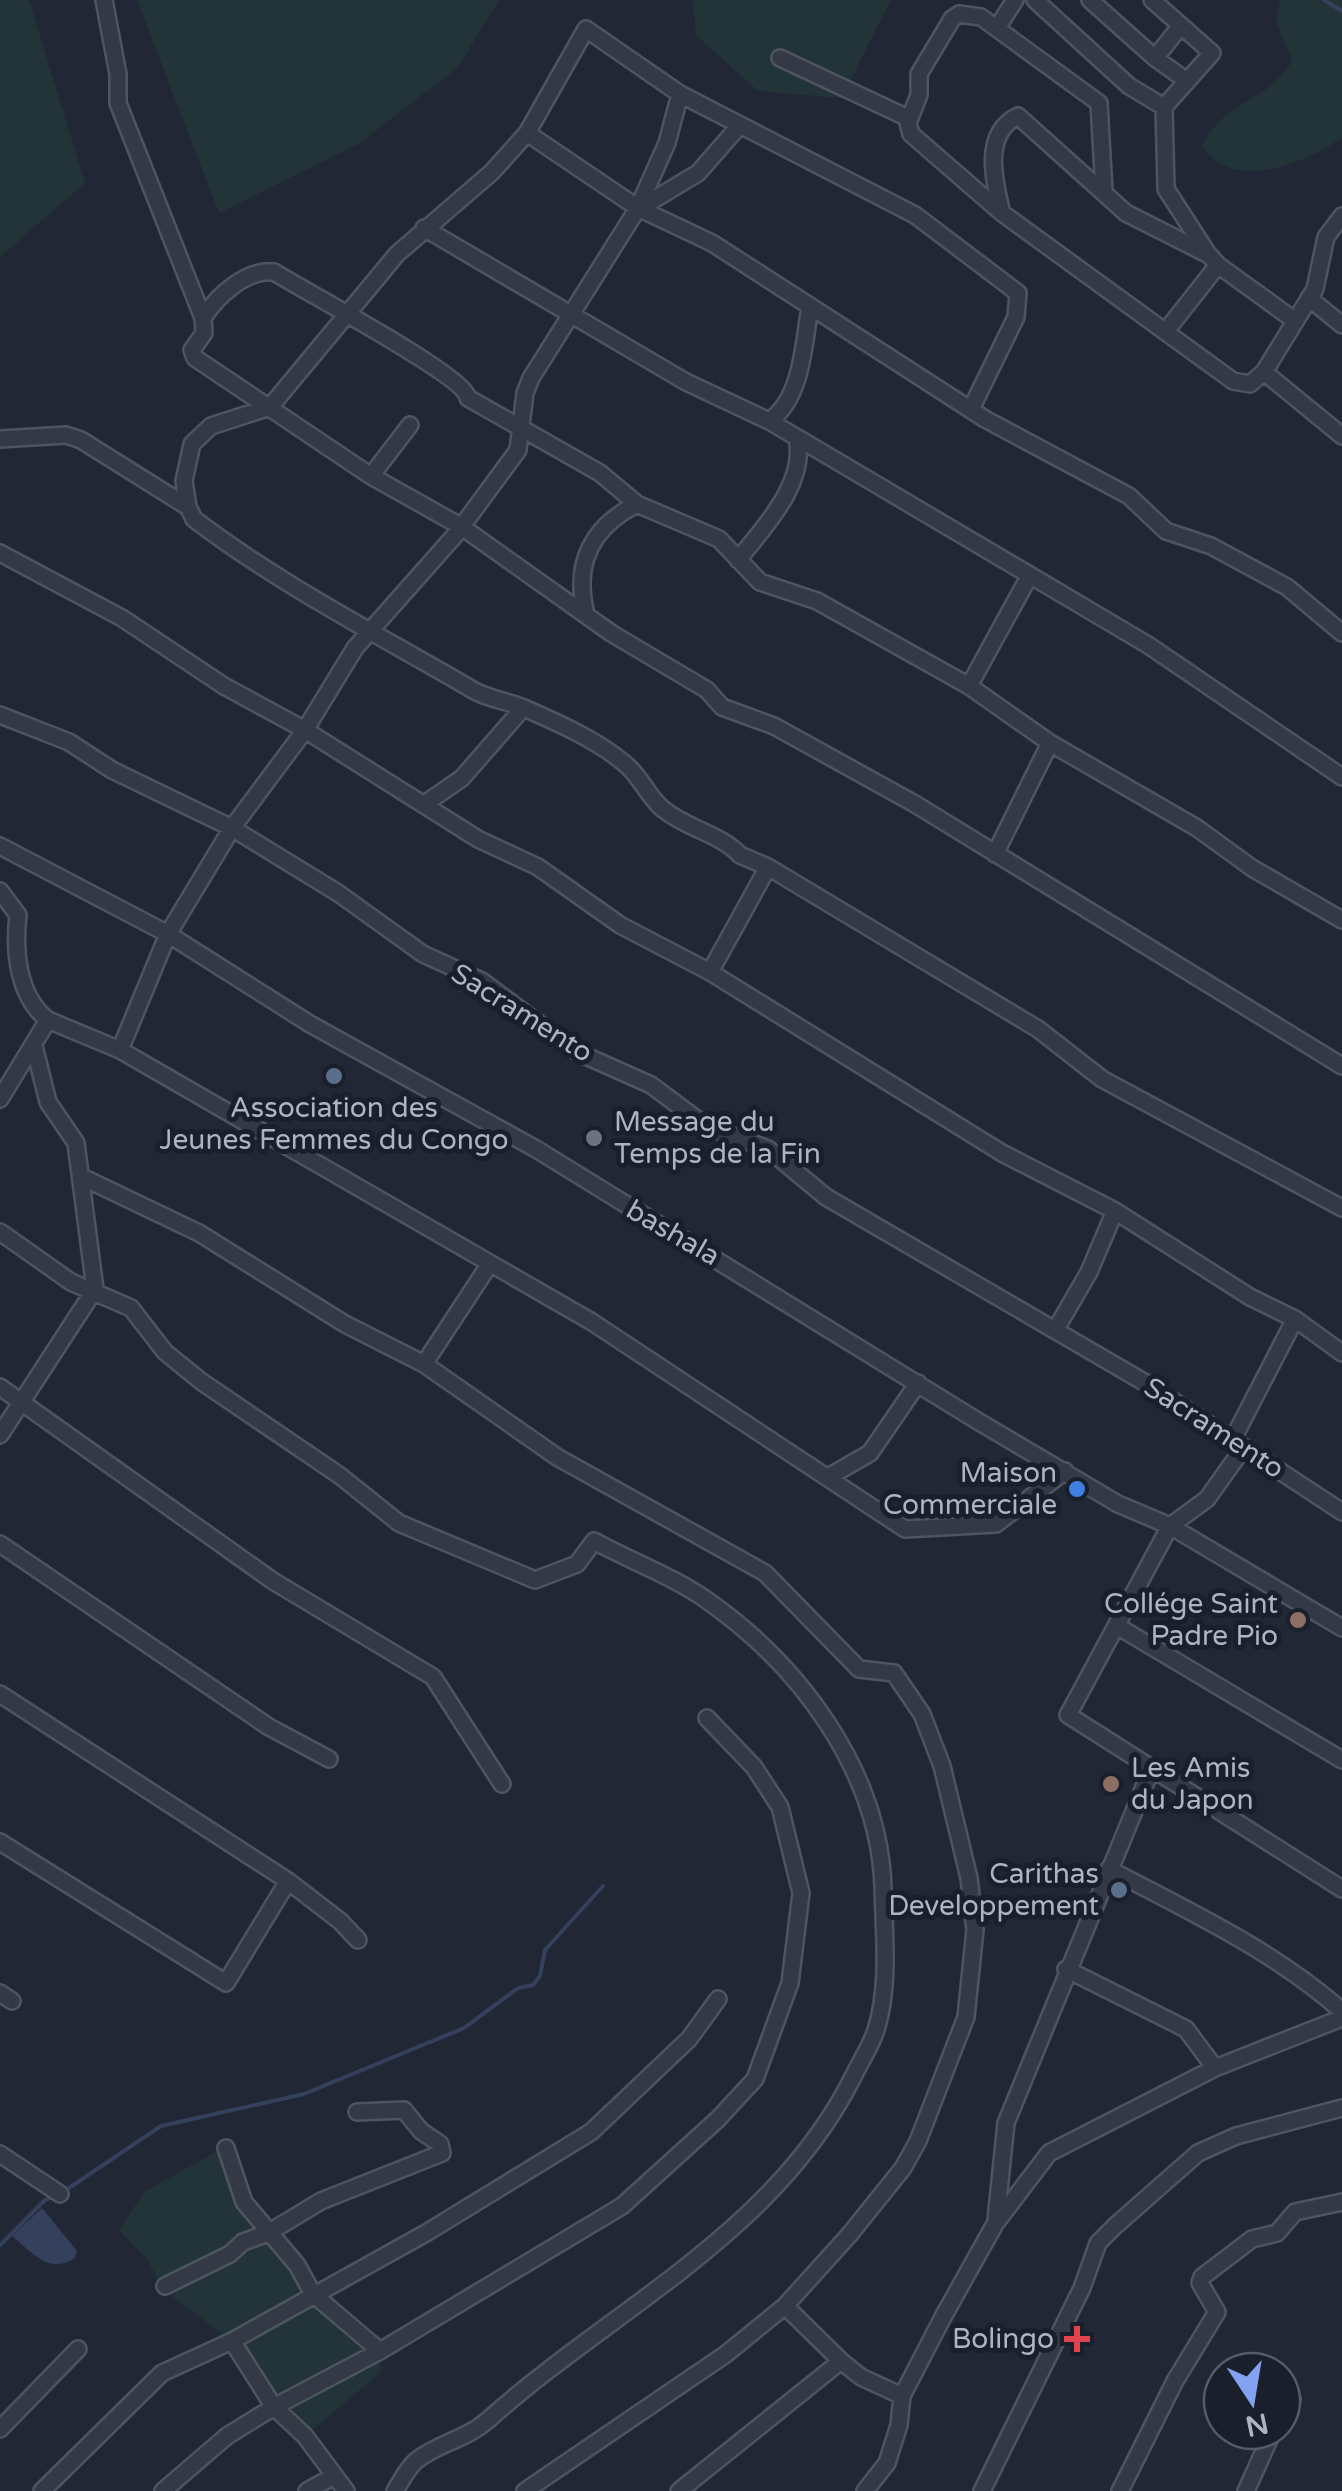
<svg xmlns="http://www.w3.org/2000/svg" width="1342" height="2491" font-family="'Varela Round',sans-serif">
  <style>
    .green { fill: #233438 }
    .water { fill: #35415c }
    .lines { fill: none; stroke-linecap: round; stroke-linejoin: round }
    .stream { stroke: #35415c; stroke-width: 4 }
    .minor-casing { stroke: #4e5461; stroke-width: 20 }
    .minor { stroke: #343946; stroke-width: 15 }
    .service-dot { fill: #5c6f8a; stroke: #191f2b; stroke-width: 4 }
    .worship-dot { fill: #6b7280; stroke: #191f2b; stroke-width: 4 }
    .shop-dot { fill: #3f7fe0; stroke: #191f2b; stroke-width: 4 }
    .education-dot { fill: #8d6e63; stroke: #191f2b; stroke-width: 4 }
    .health-dot { fill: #e0444e; stroke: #191f2b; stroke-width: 4 }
    .labels { text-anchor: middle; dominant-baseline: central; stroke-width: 10; stroke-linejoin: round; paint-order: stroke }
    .street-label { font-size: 28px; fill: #aeb4c3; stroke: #191f2b }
    .poi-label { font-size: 28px; fill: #aeb4c3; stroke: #191f2b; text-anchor: end }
  </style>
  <rect width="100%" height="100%" fill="#212735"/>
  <path class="green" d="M0,0H29L85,183L0,257Z
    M137,0H499L458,67L360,143L219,213Z
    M693,0H891L841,98L758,91L696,35Z
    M1280,0H1342V138C1304,164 1232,193 1202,146C1223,101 1268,102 1292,61L1276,21Z
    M223,2148L249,2212L377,2353L381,2372L305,2436L232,2341L163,2289L147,2259L119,2230L144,2192Z"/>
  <path class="water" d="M42,2208L77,2251L75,2258C49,2275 33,2253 12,2236Z"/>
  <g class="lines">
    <path class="stream" d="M1324,0L1342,11
      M63,2192L161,2126L304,2094L464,2028L518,1988L533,1985L540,1976L545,1950L603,1886
      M0,2245L45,2200L55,2196"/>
    <defs>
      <path id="minor" d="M104,0L118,74V103L203,318C217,296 246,269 274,272C304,291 464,375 468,398L600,473L637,504L719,539L760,582L817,601L969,686L1050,743L1197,828L1252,868L1342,920
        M1035,0L1129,86L1164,107
        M1090,0L1155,58L1187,81
        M1152,0L1212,53L1164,107
        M997,28L1015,0
        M780,58L908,118
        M1155,58L1179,28
        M1164,107L1166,189L1208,254
        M527,133L638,208L712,243L985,419L1129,496L1166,531L1211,546L1287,587L1342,633
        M1104,191L1099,103L981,17L959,14L952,19L919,74V95L908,123L911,134L1002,213L1233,381L1250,384L1264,372L1342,436
        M640,208L698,173L740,125
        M1002,213C994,181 982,133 1018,116L1126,213L1209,255L1218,265
        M424,228L686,382L769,421L1148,645L1342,777
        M1309,298L1342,325
        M203,318L204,333L192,350L195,358L371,476L462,527L611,633L707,690L722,707L774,726L915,804L1342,1066
        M1166,331L1218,265L1294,320
        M1264,372L1315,289L1326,237L1342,216
        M769,421C802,399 804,343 810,306
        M0,439L66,435L81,440L188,507L194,519C282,586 379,635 473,690C488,699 508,701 524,708C556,722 597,740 624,763C641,776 647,796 663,809C687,829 719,833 740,855L768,867L1038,1029L1102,1079L1342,1208
        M371,476L410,425
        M188,507L184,481L192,444L211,426L270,407L397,254L492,172L527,133L586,29L680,94L915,215L1018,293L1016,317L971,409
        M0,553L122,618L224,686L305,730L478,839L538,867L620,925L710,972L1002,1153L1115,1211L1250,1297L1295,1319L1342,1353
        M738,560C764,527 807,483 797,438
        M585,610C574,562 593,526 637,504
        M969,686L1030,575
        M0,715L69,742L112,770L232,828L338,893L423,954L482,981L577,1052L651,1085L706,1126L768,1149L826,1197L1149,1385L1342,1512
        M426,803L462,778L523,708
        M0,846L168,934L310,1024L536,1149L976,1420L1118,1504L1170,1526L1342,1628
        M995,854L1050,743
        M0,891L18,915C14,950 17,996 48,1020
        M710,972L768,867
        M120,1050L168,934L232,828L305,730L355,648L457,533L518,450L525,393L531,378L638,208L667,143L680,94
        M0,1099L48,1020L120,1050L592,1322L905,1529L996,1524L1065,1471
        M82,1177L199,1233L345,1324L424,1364L557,1457L765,1573L859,1669L894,1673L922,1714L942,1766L969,1878L975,1930L966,2017L918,2141L903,2168L850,2234L785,2306L726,2354L525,2491
        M0,1232L71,1282L131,1308L165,1352L202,1382L339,1475L399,1523L535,1580L577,1564L594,1541C631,1561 674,1577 708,1601C800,1666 879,1771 883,1887C884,1933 890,1986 876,2030C871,2046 860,2062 853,2077C774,2234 613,2308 488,2420C465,2440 438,2443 417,2460C408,2467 401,2481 395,2491
        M1056,1329L1089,1272L1115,1211
        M424,1364L489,1265
        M0,1387L273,1581L433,1677L502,1784
        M0,1435L95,1289L76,1143L48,1102L34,1046
        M1234,1437L1295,1319
        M1244,1447L1207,1499L1170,1526L1068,1715L1342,1889
        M830,1476L870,1453L918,1383
        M0,1544L269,1727L329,1759
        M1117,1626L1342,1760
        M0,1694L288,1881L340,1921L358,1940
        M0,1842L226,1983L288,1881
        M1109,1869C1190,1912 1273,1950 1342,2011
        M1066,1969L1186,2029L1215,2068
        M0,1993L12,2001
        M226,2148L244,2202L297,2265L313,2294L380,2351
        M0,2154L60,2194
        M996,2220L1006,2123L1151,1770
        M165,2286L230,2254L243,2242L268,2233L321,2201L442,2153L440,2144L421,2131L404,2110L357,2112
        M785,2306L841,2361
        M232,2341L274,2407L305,2436L346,2491
        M1282,2413L1292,2399
        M0,2429L78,2349
        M42,2491L162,2373L232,2341L426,2233L591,2132L689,2039L718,1999
        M163,2491L227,2436L274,2407L380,2351L622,2206L718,2119L755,2079L790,1983L801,1893L780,1807L754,1767L707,1718
        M307,2491L334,2476
        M679,2491L841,2361L861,2377L902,2396
        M865,2491L887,2463L899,2425L902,2396L943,2317L995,2224L1049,2153L1215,2068L1342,2018
        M982,2491L1082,2288L1098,2243L1115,2226L1198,2153L1236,2136L1342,2108
        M1120,2491L1175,2381L1217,2312L1200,2283L1202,2277L1252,2239L1277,2233L1295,2212L1342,2202
        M1246,2491L1273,2431"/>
    </defs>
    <use href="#minor" class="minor-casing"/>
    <use href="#minor" class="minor"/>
  </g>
  <g class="service-dot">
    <circle cx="334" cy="1076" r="10"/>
    <circle cx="1119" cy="1890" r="10"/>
  </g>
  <circle class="worship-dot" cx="594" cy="1138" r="10"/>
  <circle class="shop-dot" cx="1077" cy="1489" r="10"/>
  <g class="education-dot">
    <circle cx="1298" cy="1620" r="10"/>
    <circle cx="1111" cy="1784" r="10"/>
  </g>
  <path class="health-dot" d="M1072 2324h10v10h10v10h-10v10h-10v-10h-10v-10h10z"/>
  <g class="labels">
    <g class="street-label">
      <text transform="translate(522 1013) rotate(32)">Sacramento</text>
      <text transform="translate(673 1233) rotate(30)">bashala</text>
      <text transform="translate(1214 1428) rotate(33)">Sacramento</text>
    </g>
    <g class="poi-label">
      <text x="334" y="1108" text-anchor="middle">Association des<tspan x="334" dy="32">Jeunes Femmes du Congo</tspan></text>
      <text x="614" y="1122" text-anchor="start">Message du<tspan x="614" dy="32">Temps de la Fin</tspan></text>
      <text x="1057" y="1473">Maison<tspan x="1057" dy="32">Commerciale</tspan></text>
      <text x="1278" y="1604">Collége Saint<tspan x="1278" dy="32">Padre Pio</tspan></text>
      <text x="1131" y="1768" text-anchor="start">Les Amis<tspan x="1131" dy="32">du Japon</tspan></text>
      <text x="1099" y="1874">Carithas<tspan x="1099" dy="32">Developpement</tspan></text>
      <text x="1054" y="2339">Bolingo</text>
    </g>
  </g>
  <g transform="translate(1252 2401) rotate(168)"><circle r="48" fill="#191f2b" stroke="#555b68" stroke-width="2.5"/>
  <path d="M0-8L18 38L0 25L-18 38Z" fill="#84a2f2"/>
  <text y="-15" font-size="28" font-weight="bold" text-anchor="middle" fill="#aeb4c3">N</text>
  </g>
</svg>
